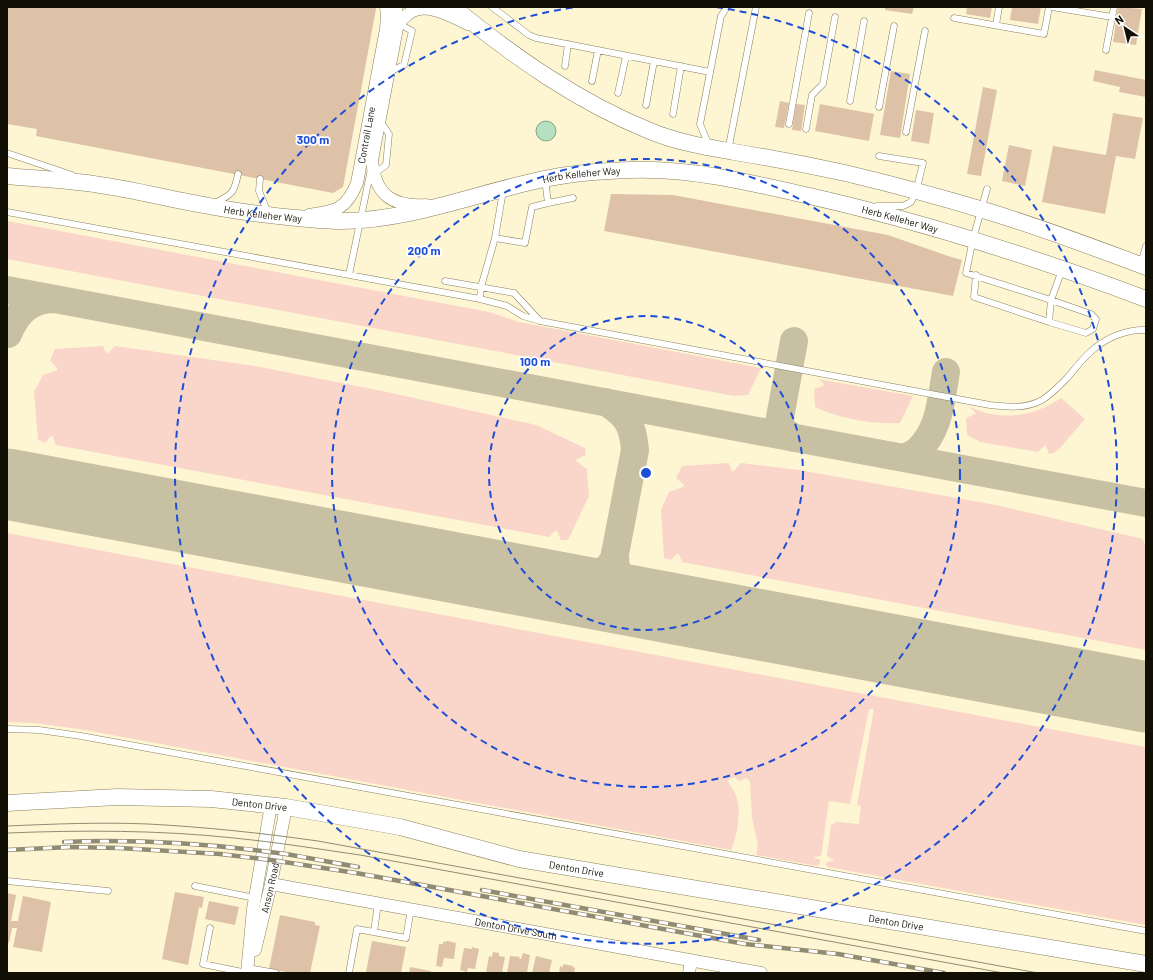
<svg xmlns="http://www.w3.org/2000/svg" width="1153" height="980" font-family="Barlow,sans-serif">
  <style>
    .green { fill: #fad5ca }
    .water { fill: #b5e1c1; stroke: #84a288 }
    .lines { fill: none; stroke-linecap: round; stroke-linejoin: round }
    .taxiway { stroke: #c8c0a2; stroke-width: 28 }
    .runway { stroke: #c8c0a2; stroke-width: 71 }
    .building { fill: #ddc2a8 }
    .lane-casing { stroke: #898161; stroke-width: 7 }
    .street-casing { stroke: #898161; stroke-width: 13 }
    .secondary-casing { stroke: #898161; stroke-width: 17 }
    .lane { stroke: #fff; stroke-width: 6 }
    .street { stroke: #fff; stroke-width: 12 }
    .secondary { stroke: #fff; stroke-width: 16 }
    .tram { stroke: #918b73; stroke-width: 1 }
    .rail-casing { stroke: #918b73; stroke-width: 4.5 }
    .rail { stroke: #fff; stroke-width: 3; stroke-dasharray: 9; stroke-linecap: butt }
    .ring { fill: none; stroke: #1d4ed8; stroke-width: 2; stroke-dasharray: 7 5 }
    .labels { text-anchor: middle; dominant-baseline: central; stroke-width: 3.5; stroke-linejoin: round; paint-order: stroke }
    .street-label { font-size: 10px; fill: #120f04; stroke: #fff }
    .centre { fill: #1d4ed8; stroke: #fff; stroke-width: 2 }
    .ring-label { font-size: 12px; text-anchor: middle; font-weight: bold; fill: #1d4ed8; stroke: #fff; stroke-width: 3.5; stroke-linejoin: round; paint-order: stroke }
  </style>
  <rect width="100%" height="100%" fill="#fef6d2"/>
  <path class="green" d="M7,221L489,312L519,322L761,368L748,395L734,396L7,259Z
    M103,346L106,353H108L115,346L255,366L387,392L536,425L585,448L586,455L577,459L576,461L587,469L589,496L568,540H561L557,531H555L549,537L56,445L53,437L51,436L45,443L38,440L34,392L43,375L57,370V368L50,360L55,349Z
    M818,379L913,396L900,423C875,425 837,418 815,407L814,389L823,386L824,384Z
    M1061,398L1085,419L1059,449L1054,453L1049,454L1046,446H1044L1038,452L980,442L967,435L966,418L975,414L976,413L968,406C1000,422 1033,417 1061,398Z
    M729,463L732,471H734L741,463L799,470L996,505L1143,539L1146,548V650L682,562L679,554H677L671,560L664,558L661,510L669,492L683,487L684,485L676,478L682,466Z
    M7,533L1146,747V925L828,867L826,865L827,862L833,861L834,860L827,856L831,825L837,822L859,824L861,806L857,805L874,709H869L850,804L829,801L821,856L813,857L820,860V863L817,866L756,855L758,845L752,818L750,781L746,778L739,781L735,777L729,779L728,781C731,787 735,792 737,798C741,811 737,838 731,850L85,730L35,723L7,722Z"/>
  <path class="water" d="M536 131a10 10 0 1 1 20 0a10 10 0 1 1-20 0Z"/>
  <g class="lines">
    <path class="taxiway" d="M7,290L747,429L1146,503
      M8,334C17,312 30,299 55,299
      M794,438L785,432L779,423L794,341
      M904,458C908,456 914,454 917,451C940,431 941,399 946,372
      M7,478L25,488
      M615,553C614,578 627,595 649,604
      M571,590C590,586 604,575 614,559L635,450C633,425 627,415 606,402"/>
    <path class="runway" d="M7,484L1146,697"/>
  </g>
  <path class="building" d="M7,7H375L376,9L343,187L333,193L36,136L37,129L7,124Z
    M885,7H914L912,14L885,10Z
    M967,7H992L990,18L966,14Z
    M1012,7H1041L1038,24L1010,20Z
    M1118,7L1142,9L1136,45L1113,42Z
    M1095,70L1146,80V97L1119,92L1120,87L1093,81Z
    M891,71L910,74L900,138L880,135Z
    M983,87L997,90L981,176L967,174Z
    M780,101L789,103L784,128L775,127Z
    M796,104L805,105L801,131L792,130Z
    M820,104L874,114L869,141L815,131Z
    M916,110L934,113L929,144L911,141Z
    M1113,113L1143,118L1135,159L1116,156L1105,214L1042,202L1053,146L1106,155Z
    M1009,145L1032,150L1025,186L1002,181Z
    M611,194L673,195L888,235L948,256L962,260L953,296L604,231Z
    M175,892L204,897L202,908L199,907L188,965L162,959Z
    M7,893L16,895L11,921H18L23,896L51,902L42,952L13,947L17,928H12L9,943H7Z
    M209,901L239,907L235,925L205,919Z
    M280,915L315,922V925L320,926L310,973H292L269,969Z
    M372,941L406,947L401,973L366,972Z
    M448,941L456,943L454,959L444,958L442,967L436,966L439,944H443V942Z
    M472,947L479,949L475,969L468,968L467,972L460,970L464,948L472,949Z
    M493,952L499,953V956L505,957L502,973H486L489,956L492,957Z
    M523,953L530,955L527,973H507L510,956L520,957L519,959H521Z
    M536,956L552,960L549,973H532Z
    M563,964L573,966V967L575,968L574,973H559L560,966L563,967Z
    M410,967L431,971L430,973H409Z"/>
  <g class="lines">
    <defs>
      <path id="lane" d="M492,7L529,35L536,38L710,72
        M1052,7L1112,17
        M954,18L1044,34L1049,7
        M996,25L999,7
        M1106,50L1114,7
        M565,66L568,44
        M389,72L404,65L412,31L398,23
        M592,81L598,50
        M618,93L626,56
        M850,101L864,21
        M646,105L654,61
        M879,107L894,26
        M673,114L681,66
        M789,124L809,13
        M806,129L812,95L823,84L835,17
        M906,132L925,31
        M709,146L700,124L721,16L727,7
        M728,151L756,7
        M7,153L72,175
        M374,174L386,165L389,134L380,121
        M260,179L259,191L268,213
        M987,189L973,239L966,273L1051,300L1062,270
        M215,203C232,194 234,194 238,174
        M548,203L573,198
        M877,206H903L911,202L916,192L923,163L879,156
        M7,212L480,299L507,306L523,316L540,321L990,405C1008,407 1026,409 1042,400C1052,394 1059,386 1067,378C1076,368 1084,356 1095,348C1108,337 1128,329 1146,330
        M495,238L525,243L532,207L548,203L545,179
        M1141,264L1146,246
        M349,275L371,169
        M976,275L974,297L1049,322L1086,333L1093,329L1096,319L1091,314L1051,300L1049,322
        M445,281L514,293L540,321
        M480,299L481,287L495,238L503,191
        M7,729L39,730L81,736L1146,931
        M7,881L108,891
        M195,886L255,898
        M210,928L203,964L247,973
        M374,932L378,903
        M248,968L276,973
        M349,973L357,929L406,938L411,909"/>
      <g id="street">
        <path d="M396,7L398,23L372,160C375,195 392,207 426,205"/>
        <path d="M398,23C403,19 408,13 413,11C429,3 453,17 468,24"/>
        <path id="s1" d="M309,215C336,211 346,210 357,183L386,29L387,15L386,7"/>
        <path id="s2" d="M271,884L761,973"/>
        <path id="s3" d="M255,950L271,884L286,807"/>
        <path d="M247,973L253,909L271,805"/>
        <path d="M689,973L691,961"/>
      </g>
      <g id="secondary">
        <path d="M453,7C513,56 578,102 650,131C676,142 706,147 734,152C771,158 808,165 845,173C891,184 937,196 983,210C1038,226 1092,247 1146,267"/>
        <path id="s4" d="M7,176C38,179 70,180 100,185C135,190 169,199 204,205C238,212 273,216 308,219C320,220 332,221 343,221C412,220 477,193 544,179C572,173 602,171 631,170C689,168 748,182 805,195C921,221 1034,257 1146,299"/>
        <path id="s5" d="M7,803L117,797L211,799L286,807L400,827L519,859L1146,964"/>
      </g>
    </defs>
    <use href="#lane" class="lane-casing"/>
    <use href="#street" class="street-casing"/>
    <use href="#secondary" class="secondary-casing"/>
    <use href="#lane" class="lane"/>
    <use href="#street" class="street"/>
    <use href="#secondary" class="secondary"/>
    <path class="tram" d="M7,826C54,824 101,822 148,824C205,827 261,833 318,841L1038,973
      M7,833C82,830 159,830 234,838C276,842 318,849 360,855L1003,973"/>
    <defs>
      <path id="rail" d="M64,842C137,839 213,844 286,854C310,858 334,863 358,867
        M7,850L70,847L119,848L220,854L271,860L356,873L745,944L838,954L944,973
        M482,890L759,940"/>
    </defs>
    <use href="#rail" class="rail-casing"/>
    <use href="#rail" class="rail"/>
  </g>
  <g class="ring">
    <circle cx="646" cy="473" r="157"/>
    <circle cx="646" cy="473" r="314"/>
    <path d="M716 7A471 471 0 1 1 576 7"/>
  </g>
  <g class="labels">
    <g class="street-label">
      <text stroke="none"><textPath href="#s1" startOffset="111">Contrail Lane</textPath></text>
      <text stroke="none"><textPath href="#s4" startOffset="583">Herb Kelleher Way</textPath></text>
      <text stroke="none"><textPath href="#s4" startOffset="259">Herb Kelleher Way</textPath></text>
      <text stroke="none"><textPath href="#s4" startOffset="907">Herb Kelleher Way</textPath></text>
      <text stroke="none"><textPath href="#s5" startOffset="253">Denton Drive</textPath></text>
      <text stroke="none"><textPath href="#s5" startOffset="577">Denton Drive</textPath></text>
      <text stroke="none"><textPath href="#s3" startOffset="64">Anson Road</textPath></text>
      <text stroke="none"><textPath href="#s5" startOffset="901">Denton Drive</textPath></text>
      <text stroke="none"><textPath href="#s2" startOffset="249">Denton Drive South</textPath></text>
    </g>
  </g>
  <circle cx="646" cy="473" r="6" class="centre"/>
  <g class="ring-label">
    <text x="313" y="144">300 m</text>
    <text x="424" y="255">200 m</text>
    <text x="535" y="366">100 m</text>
  </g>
  <rect width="1153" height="980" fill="none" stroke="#120f04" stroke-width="16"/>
  <g transform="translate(1125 28) rotate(325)" stroke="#ffffff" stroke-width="3" paint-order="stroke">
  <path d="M0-3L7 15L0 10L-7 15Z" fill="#120f04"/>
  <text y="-6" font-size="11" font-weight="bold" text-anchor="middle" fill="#120f04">N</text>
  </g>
</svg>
